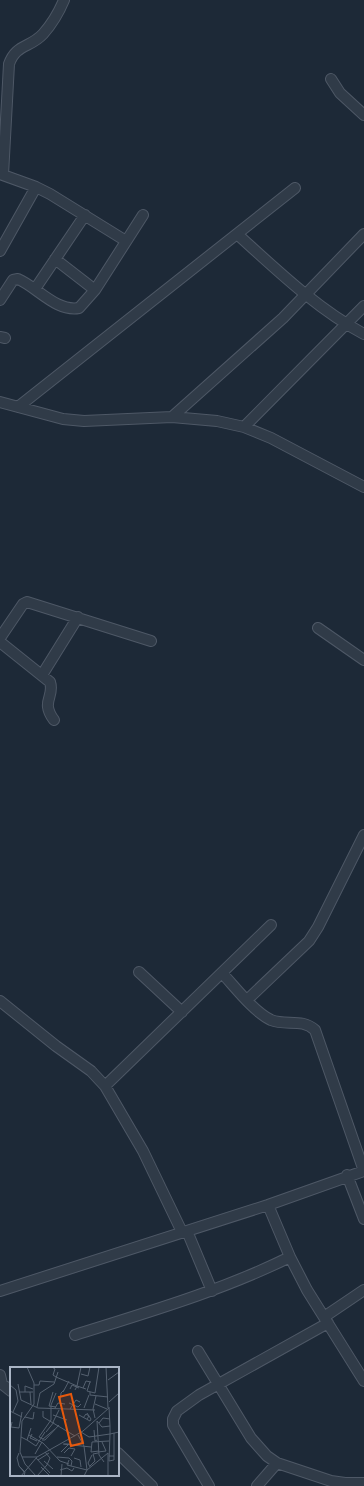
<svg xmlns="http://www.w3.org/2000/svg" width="364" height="1486" font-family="'Source Sans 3',sans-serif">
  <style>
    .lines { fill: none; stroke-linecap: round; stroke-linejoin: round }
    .minor-casing { stroke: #4e5866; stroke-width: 12 }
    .minor { stroke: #303b48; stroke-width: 10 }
    .inset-road { fill: none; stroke: #556170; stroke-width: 1 }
    .view { fill: #e8590c; fill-opacity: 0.15; stroke: #e8590c; stroke-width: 2 }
    .inset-edge { fill: none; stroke: #aab5c5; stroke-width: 2 }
  </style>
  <rect width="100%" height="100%" fill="#1d2937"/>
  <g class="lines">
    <defs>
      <path id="minor" d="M331,79L340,93L364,115
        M0,174L36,187L50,194L126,241
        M3,175L9,64C16,44 30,48 43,34C51,25 59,12 64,0
        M237,234C277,270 317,309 364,334
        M0,251L36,187
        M55,259L95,290
        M35,289L85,215
        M0,300L13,280L18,279C37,287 56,312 79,308L95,290L143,215
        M0,337L5,338
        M0,402L63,419L84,421L172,417L217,421L244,427L271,438L364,487
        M18,407L295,188
        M172,417L283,318L364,234
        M244,427L364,306
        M318,628L364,660
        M0,638L23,604L27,602L151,641
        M0,642L50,682C55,697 40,701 54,720
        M42,675L78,617
        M139,972L182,1012
        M222,973C235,987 254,1012 271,1020C286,1026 302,1018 315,1030L364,1171
        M247,1000L309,941L318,927L364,835
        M0,1001L56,1046L91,1071L105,1086L143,1151L182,1232
        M105,1086L271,925
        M347,1175L364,1219
        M268,1205L290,1257L307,1290L364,1381
        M187,1231L212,1291
        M0,1291L268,1205L364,1171
        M324,1317L364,1290
        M75,1335C148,1312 221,1291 290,1257
        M198,1351L251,1438L267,1456L277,1463L331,1481L345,1483H364
        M0,1375L2,1384L11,1391
        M118,1453L152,1486
        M209,1486L173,1425V1419L177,1411L199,1395L328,1323
        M257,1486L277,1463"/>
    </defs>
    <use href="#minor" class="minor-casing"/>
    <use href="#minor" class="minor"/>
  </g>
  <g transform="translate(10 1367)">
    <rect width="109" height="109" fill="#1d2937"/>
    <path class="inset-road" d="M17,0L24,16V37L12,54L10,85L15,97L26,109M42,0L45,2L43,8L46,10M96,0L98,41M71,7L78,9L80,0M46,10L67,19L71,0M98,13L109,5M80,15L77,24L85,26L89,0M8,17L11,33L28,41L85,43M0,18L6,23L8,34M24,18H29L30,14L44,15M73,21L76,14L81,15M60,22L62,18L69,21M65,23L67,19L76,22M9,25H23M15,25V19L23,22M20,25L21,37M43,25L39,39L46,40M53,25L59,14M80,25V28L98,30M99,35L109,26M50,36L51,26L54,23M59,36L68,40L71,37M85,37L97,42M27,40L30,26L44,17L48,5M99,40L100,59M45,41L48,36L55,37M74,41L79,28M60,42L66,33L70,35M0,44L12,50M33,44V50L65,69M3,45L8,34M43,48L57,53M69,48L80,54L81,52L77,46M15,50L23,52L24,45M73,51L76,47L79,49L77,52M85,51L83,42L86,29M41,53L29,70L33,72L45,62M41,53V38L46,26M87,54L89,88L94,95M87,54L92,60L100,59V67L109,65M2,55L1,60L9,61L12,45M43,55L49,43M89,56L93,51L100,52M84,63L85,74L87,73M36,65L44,55M71,65L79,70L100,67L99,94L104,93V89M22,67L20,71L27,74M19,68L33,76L50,94L59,97M68,68L74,79L77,103L74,109M11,70L17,73L21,61M17,73L26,79L35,65M32,73H35L49,58M53,77L81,80M89,84L81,85L82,75L99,74M51,85L59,77H54M88,85L96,84L92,75M9,86L7,91L9,99M54,86L59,81L65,82L61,89M25,87L32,75M99,89H104V66M12,90H27M47,90L59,91L62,94L61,99M26,91L40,106M64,91L70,93L71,100M28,93L39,86M59,93L57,98L77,103M34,94L43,102M80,99L85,94L83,87L88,86M31,100L40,109M80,100L78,96L82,88M50,103L57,101L62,104L64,101M77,103L98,86V109M11,109L27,90L73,64L99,41M14,109L15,105L9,99L14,105M27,109L37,98L40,91L35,85M51,109L52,97"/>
    <path class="view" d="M61,27L73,76L61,79L49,30Z"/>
    <rect width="109" height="109" class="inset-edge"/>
  </g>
</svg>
